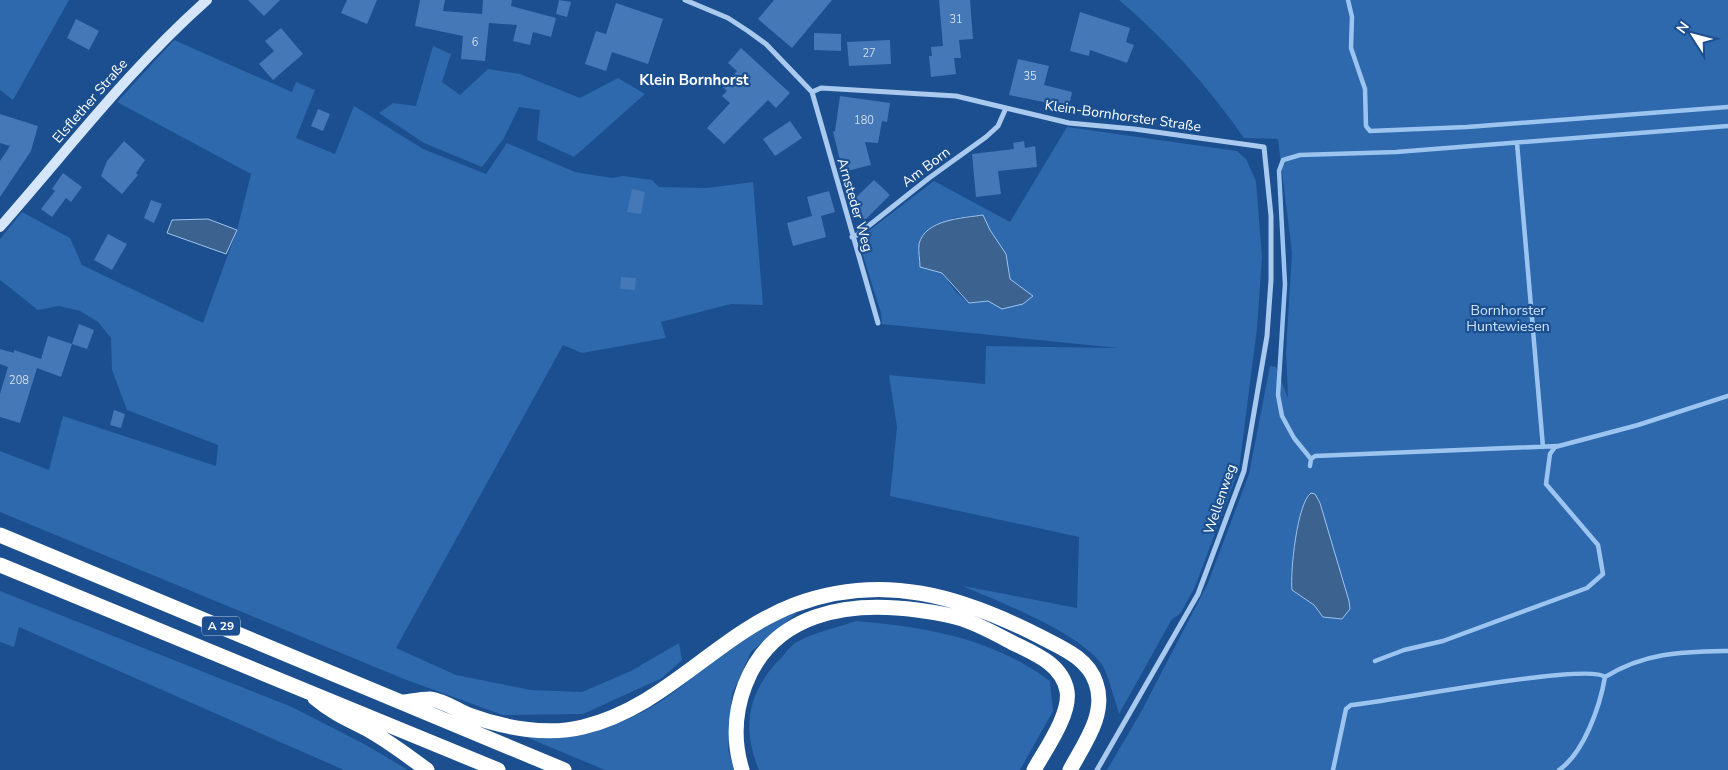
<svg xmlns="http://www.w3.org/2000/svg" width="1728" height="770" font-family="'Nunito Sans',sans-serif">
  <style>
    .green { fill: #2e69ad; fill-rule: evenodd }
    .water { fill: #3c6290; stroke: #9cc4f0 }
    .lines { fill: none; stroke-linecap: round; stroke-linejoin: round }
    .stream { stroke: #9cc4f0; stroke-width: 4.5 }
    .building { fill: #4478b7 }
    .minor { stroke: #a9c9ee; stroke-width: 5 }
    .secondary { stroke: #d6e6fa; stroke-width: 10 }
    .motorway { stroke: #fff; stroke-width: 15 }
    .labels { text-anchor: middle; dominant-baseline: central; stroke-width: 4.5; stroke-linejoin: round; paint-order: stroke }
    .number-label { font-size: 11px; fill: #d0dded }
    .shield { fill: #1b4f8f; stroke: #bbcadd; stroke-width: 1 }
    .shield-label { font-size: 12px; font-weight: bold; fill: #fff }
    .street-label { font-size: 14px; fill: #fff; stroke: #1b4f8f }
    .park-label { font-size: 14px; fill: #cfe3fa; stroke: #1b4f8f }
    .neighbourhood-label { font-size: 15px; font-weight: bold; fill: #fff; stroke: #1b4f8f }
  </style>
  <rect width="100%" height="100%" fill="#1b4f8f"/>
  <path class="green" d="M0,0H69L13,100L0,90Z
    M1119,0H1728V770H1107L1141,712L1208,583L1249,474L1270,366L1276,367L1288,398L1286,351L1292,253L1278,139L1244,138C1208,86 1166,40 1119,0ZM1311,493L1320,503L1350,609L1319,612L1314,605L1292,590C1290,572 1297,503 1311,493Z
    M174,40L292,92L296,82L315,90L296,138L335,154L354,106L423,149L486,174L507,143L575,172L612,178L623,176L652,180L659,187L707,188L753,182L763,305L731,304L661,322L666,338L582,353L563,345L396,648L456,675L531,690L582,692L631,671L679,643L682,660L662,678L583,714L503,715L404,679L0,512V451L49,470L63,416L216,466L218,445L127,410L112,370L111,338L98,322L80,311L59,306L38,310L0,280V239L22,212L70,238L82,265L203,323L237,230L251,174L117,102Z
    M433,46L451,54L442,82L460,95L488,69L520,74L580,98L618,78L645,94L574,157L537,140L540,110L519,107L504,138L482,167L424,143L379,113L393,103L416,106Z
    M1067,127L1237,151L1246,159L1256,181L1262,258L1257,328L1239,469L1195,587L1180,614L1172,619L1119,714C1116,703 1107,671 1101,663C1073,629 1003,604 963,586L1077,608L1079,537L890,496L897,427L889,375L985,384L986,346L1118,348L882,324L881,313L858,239L934,181L1010,222ZM983,215L990,230L1006,254L1010,279L988,301L969,303L956,292L942,273L953,218Z
    M0,591L292,707L366,745L408,770H344L19,627L14,647L0,642Z
    M798,612L751,652L732,694L728,749L734,770H605L519,734C577,738 627,728 674,692C700,672 724,649 753,632C767,623 783,618 798,612Z
    M856,621C926,627 992,638 1050,681L1053,711L1020,770H759C741,728 748,691 781,658C786,653 791,645 797,642C814,632 837,628 856,621Z"/>
  <path class="water" d="M983,215L990,230L1006,254L1010,279L1033,296L1023,304L1002,309L988,301L969,303L942,273L920,267C920,260 918,251 919,244C925,219 964,218 983,215Z
    M208,219L237,230L226,254L167,233L172,220Z
    M1311,493L1315,494L1320,503L1349,601L1350,609L1342,619L1323,617L1314,605L1292,590C1290,573 1297,503 1311,493Z"/>
  <g class="lines">
    <path class="stream" d="M1348,0L1352,17L1351,48L1365,89L1366,126L1370,131L1467,127L1728,107
      M1517,143L1543,447
      M1311,459L1315,456L1558,446
      M1310,466L1311,459L1294,438L1282,416L1278,395L1285,284L1279,171L1283,160L1300,155L1396,152L1728,126
      M1375,661L1404,650L1443,641L1587,588L1603,574L1598,545L1546,484L1550,454L1555,447L1638,425L1728,396
      M1333,770L1346,709L1351,705C1387,702 1588,662 1605,677C1646,652 1682,652 1728,651
      M1559,770C1584,753 1600,706 1605,677"/>
  </g>
  <path class="building" d="M248,0H280L264,16Z
    M347,0H377L367,24L341,13Z
    M420,0H445L443,11L482,14L483,0H512L511,6L556,18L551,37L533,32L530,45L513,41L517,25L489,23L485,61L461,59L463,36L415,26Z
    M559,0L571,2L567,17L556,14Z
    M774,0H832L792,48L758,19Z
    M939,0H970L973,39L959,40L961,58H954L956,74L931,77L929,56H932L931,47L943,46Z
    M616,3L663,19L648,64L612,52L606,71L585,64L596,31L606,34Z
    M1080,12L1130,28L1126,42L1134,45L1127,63L1090,50L1089,56L1070,51Z
    M76,19L99,31L89,50L67,38Z
    M281,28L303,54L273,80L259,64L274,51L265,41Z
    M814,33L841,34V51L814,50Z
    M890,40L891,64L849,66L847,42Z
    M741,48L790,93L776,108L768,100L724,144L707,128L730,103L722,96L727,91L723,87L737,71L728,63Z
    M1018,59L1049,66L1044,85L1072,92L1069,107L1009,95Z
    M840,96L890,103L887,122L882,121L878,143L865,142L871,165L843,172L833,132L835,131Z
    M318,109L330,114L323,131L311,126Z
    M0,114L38,126L31,151L0,197V161L10,146L0,143Z
    M790,121L802,138L775,156L763,139Z
    M124,141L145,160L136,173L138,175L122,194L101,176L107,161Z
    M1024,141L1025,148L1035,146L1037,167L998,171L1001,194L976,197L972,154L1014,149L1013,143Z
    M63,173L82,187L71,202L66,198L52,217L41,209L55,191L52,189Z
    M874,180L890,195L865,220L849,204Z
    M632,189L645,192L641,214L627,212Z
    M829,191L835,212L821,216L826,237L793,246L787,223L812,216L807,197Z
    M151,200L162,204L154,223L144,218Z
    M108,234L127,244L112,270L94,260Z
    M621,277L636,278L635,290L620,289Z
    M79,324L94,330L87,349L72,344Z
    M48,336L72,344L61,377L37,368L20,423L0,417V394L8,367L0,364V349L14,353V350L41,359Z
    M114,410L125,414L121,428L110,425Z"/>
  <g class="lines">
    <path class="minor" d="M685,0L728,18L748,31L766,44L812,92L878,323
      M812,92L821,88L956,96L1069,123L1134,129L1264,147L1271,216V280L1267,336L1244,471L1198,594L1097,770
      M852,237L857,235L929,178L986,137L998,126L1006,108"/>
    <path class="secondary" d="M0,227C68,150 130,68 207,0"/>
    <path class="motorway" d="M0,535L564,770
      M0,565L498,770
      M315,698C333,713 345,718 365,728C387,740 407,755 427,770
      M404,702C412,701 421,699 430,699C442,700 457,710 469,715C504,728 547,736 583,727C666,707 716,635 794,605C883,572 961,596 1041,637C1062,648 1088,658 1096,683C1107,714 1084,744 1070,770
      M742,770C733,741 734,714 745,685C773,612 848,601 917,610C932,612 947,614 962,619C980,625 996,634 1013,643C1035,654 1062,664 1067,691C1071,714 1045,750 1034,770"/>
  </g>
  <g class="labels">
    <g class="number-label">
      <text x="956" y="19">31</text>
      <text x="475" y="42">6</text>
      <text x="869" y="53">27</text>
      <text x="1030" y="76">35</text>
      <text x="864" y="120">180</text>
      <text x="19" y="380">208</text>
    </g>
    <rect class="shield" x="202" y="616.5" width="38" height="19" rx="4"/>
    <g class="shield-label">
      <text x="221" y="626">A 29</text>
    </g>
    <g class="street-label">
      <text transform="translate(90 101) rotate(-49)">Elsflether Straße</text>
      <text transform="translate(1123 116) rotate(8)">Klein-Bornhorster Straße</text>
      <text transform="translate(926 167) rotate(-37)">Am Born</text>
      <text transform="translate(855 205) rotate(74)">Arnsteder Weg</text>
      <text transform="translate(1220 499) rotate(-71)">Wellenweg</text>
    </g>
    <g class="park-label">
      <text x="1508" y="310">Bornhorster<tspan x="1508" dy="16">Huntewiesen</tspan></text>
    </g>
    <g class="neighbourhood-label">
      <text x="694" y="80">Klein Bornhorst</text>
    </g>
  </g>
  <g transform="translate(1693 35) rotate(306)" stroke="#1b4f8f" stroke-width="4" paint-order="stroke">
  <path d="M0-4L9 19L0 12L-9 19Z" fill="#ffffff"/>
  <text y="-8" font-size="14" font-weight="bold" text-anchor="middle" fill="#ffffff">N</text>
  </g>
</svg>
